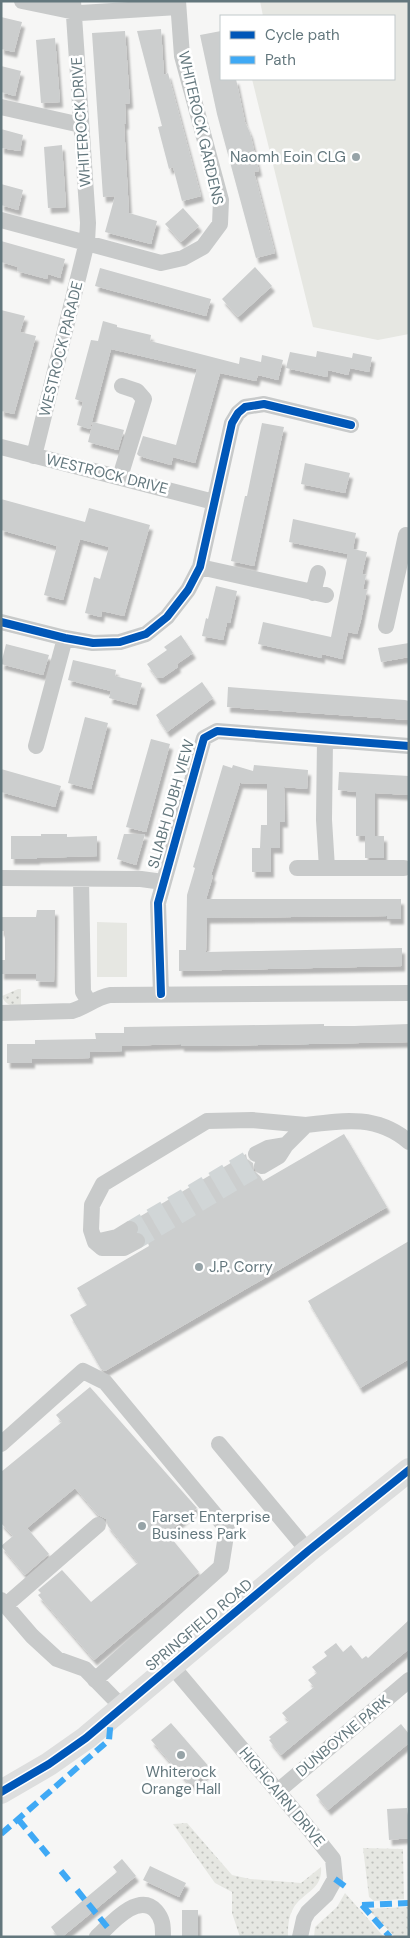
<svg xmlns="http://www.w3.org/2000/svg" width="410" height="1938" font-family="'DM Sans',sans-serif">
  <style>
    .grass { fill: url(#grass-dots) }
    .green { fill: #e6e7e2 }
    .building { fill: #cccece; filter: url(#shadow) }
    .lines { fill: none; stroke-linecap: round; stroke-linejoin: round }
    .minor-tunnel { stroke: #d1d6d7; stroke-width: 16; stroke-dasharray: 16 8; stroke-linecap: butt }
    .minor { stroke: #c8caca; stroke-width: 16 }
    .highway { stroke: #dddede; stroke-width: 24 }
    .quiet { stroke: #3fa9f5; stroke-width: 6; stroke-dasharray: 12 6; stroke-linecap: butt }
    .cycleway-casing { stroke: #fff; stroke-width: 11 }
    .cycleway { stroke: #0057b8; stroke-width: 8 }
    .poi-dot { fill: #96a3a7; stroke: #fff; stroke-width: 2 }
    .labels { text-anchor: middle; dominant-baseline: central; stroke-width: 5; stroke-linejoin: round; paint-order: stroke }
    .street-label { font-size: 15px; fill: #63777d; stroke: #fff }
    .poi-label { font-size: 15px; fill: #63777d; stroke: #fff; text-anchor: start }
  </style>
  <defs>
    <pattern id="grass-dots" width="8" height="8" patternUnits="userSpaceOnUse" patternTransform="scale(1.25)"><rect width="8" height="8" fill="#e6e7e2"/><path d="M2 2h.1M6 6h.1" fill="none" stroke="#bec0bc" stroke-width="1.8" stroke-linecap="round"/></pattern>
    <filter id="shadow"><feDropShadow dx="3" dy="5.5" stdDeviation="1" flood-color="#0004"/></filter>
  </defs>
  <rect width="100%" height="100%" fill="#f6f6f5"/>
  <path class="grass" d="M18,989H21V1006C11,1006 5,1005 2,996Z
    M187,1823L232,1875L250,1879L301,1883L321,1867C323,1891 302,1892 293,1909C288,1917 288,1928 288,1937H240L232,1913V1892L215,1883L173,1824Z
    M363,1848L403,1849L404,1899L374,1901L369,1897Z
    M345,1893L384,1937H314L315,1927L337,1907Z
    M409,1907V1937H395L368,1909Z"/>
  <path class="green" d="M260,1H409V334L378,340L313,327L252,79H394V16H263Z
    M97,922L127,923V977H97Z"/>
  <path class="building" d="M1,17L22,22L14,52L1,49Z
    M161,29L164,75L168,73L201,196L182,201L173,167L169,169L158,127L162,126L137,31Z
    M125,31L130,103L125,104L126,124H124L129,213L157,221L151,244L105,232L115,196L103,197L92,33Z
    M221,31V79H236L245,122L250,133L259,171L254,172L275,253L256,258L217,114L200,35Z
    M55,38L60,102L41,103L36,40Z
    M1,66L21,71L15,96L1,92Z
    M1,129L23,135L20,151L1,148Z
    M62,145L66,207L48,208L44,147Z
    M1,184L23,190L18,210L1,205Z
    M183,208L199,226L181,242L165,224Z
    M1,241L65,259L60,278L48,274L47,279L17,271L18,267L1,262Z
    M255,267L272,286L238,317L222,299Z
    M100,268L211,299L206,316L95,286Z
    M1,310L25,316L20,332L36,336L14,414L1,411Z
    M103,321L117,325V327L151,335L150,341L239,364L240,357L261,362L262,355L283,360L278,380L258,375L256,381L220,373L195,463L173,457L171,465L139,456L137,454L143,436L176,445L197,369L111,349L90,429L77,425L83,402L75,399L91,340L98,341Z
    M317,351L352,358L353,353L372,357L369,372L350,368L348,375L328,370L327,377L286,368L290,352L316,357Z
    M93,422L124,430L118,450L88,442Z
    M262,423L284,427L254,566L231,561L245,496H247Z
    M305,463L350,473L345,493L301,484Z
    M1,499L85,522L89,508L150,525L124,616L102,611L101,617L85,613L94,577L100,579L109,547L80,539L63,600L44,595L57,546L1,530Z
    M293,519L356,533L353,549L367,552L362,574L366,575L363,589L367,590L361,620L357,634L348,632L342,659L322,654V658L258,644L263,622L331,637L348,554L289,542Z
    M216,586L237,591L230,623H227L223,640L202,636L206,618L208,619Z
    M181,635L193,653L177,664L178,667L162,678H157L147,664L167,650L164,647Z
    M409,643V657L381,662L378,648Z
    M6,644L49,655L43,675L1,664Z
    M73,660L116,670L115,676L142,683L136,705L109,698L111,691L68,680Z
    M202,682L213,698L167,732L156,715Z
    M228,687L405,700L409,701V720L227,707Z
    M85,717L108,723L91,789L68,783Z
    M151,739L170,744L146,832L126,827Z
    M223,765L232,768L233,765L253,771L254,765L308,770L307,789L284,787L285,822H280V848H260L261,825H267V784L240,783L211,875L213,876L206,899H401V919H387V916L207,918L206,952L402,948V966L179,971V950H186L187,895L195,868L193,867Z
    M1,769L61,786L55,807L1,792Z
    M339,772L409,776V795L375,793V836H384V858H365V836H356V792L338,790Z
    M41,834H67V837L97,836V856L37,858V859H11V836H41Z
    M124,834H145L136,865L117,859Z
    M252,848H271V872H252Z
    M37,910H55L54,982L36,981V974H1V960H5V931H1V917H36Z
    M324,1024V1026H354L409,1024V1042L212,1046H181V1044L122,1046V1051L90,1052V1058L32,1059V1063H7V1044H35V1040L96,1039L95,1033H124V1027Z
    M344,1134L387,1207L105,1371L101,1369L70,1315L87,1305L77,1288L149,1246L146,1236L140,1232L139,1224L134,1220L246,1154L247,1159L253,1163L254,1171L260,1176L263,1181Z
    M409,1241V1359L360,1388L308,1301Z
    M90,1387L197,1508L167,1533L199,1572L94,1660L38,1595L41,1593L38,1590L62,1570L91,1602L138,1563L108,1526L106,1519L98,1515L75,1488L27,1528L49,1554L25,1575L1,1546L13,1536L1,1523V1472L62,1422L56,1415Z
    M409,1620V1649L281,1755L269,1740L271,1739L269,1737L289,1721L282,1713L314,1687L308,1680L317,1673L312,1667L327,1656L324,1652L336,1643L343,1652L351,1645L362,1659L366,1656L368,1658Z
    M171,1723L211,1769L191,1786L151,1740Z
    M401,1724L409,1734V1743L328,1810L316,1795Z
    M407,1808L409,1838L389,1840L387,1809Z
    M122,1859L136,1876L62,1937H58L51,1927L117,1872L113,1867Z
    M150,1866L186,1883L179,1897L143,1880Z
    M182,1910H198V1937H182Z"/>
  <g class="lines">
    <path class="minor-tunnel" d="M130,1229L256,1154
      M137,1241L262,1166"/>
    <path class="minor" d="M22,1L80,13L178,7
      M1,107L81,125
      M1,220L161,263L183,258L203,247L220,224L221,200L182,56L178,1
      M1,447L214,502
      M34,456L87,242L88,223L73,1
      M120,477L144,399L137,391L122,386
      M200,567L326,595
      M313,593L318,573
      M1,622L65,638L93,643L120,642L146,634L167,617L188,590L200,567L232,423L238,413L245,407L264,404L351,425
      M386,626L406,535
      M325,740L324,820L327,868
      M36,746L65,638
      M297,868H404
      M1,878L141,879L163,882
      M81,879L83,992L89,1002
      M161,994L158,903L204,738L217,731L409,746
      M1,1013L72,1011C86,1007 95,998 110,995L409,993
      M306,1125C344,1120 378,1115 409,1142
      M256,1154L268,1148L286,1145
      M137,1241L124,1248H102L95,1242L91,1230L92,1205L103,1184L207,1121L252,1120L306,1125L286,1145L279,1156L262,1166
      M95,1242L117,1237L130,1229
      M1,1444L83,1371L105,1382L227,1529L221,1567L95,1680
      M219,1444L308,1551
      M1,1600L32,1636L57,1659L85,1669L123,1708
      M6,1605L98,1525
      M172,1666L301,1819L333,1859L335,1879L326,1895L308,1912L304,1919L300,1937
      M278,1791L409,1680
      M97,1937C110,1925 138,1891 156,1911C163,1919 163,1926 163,1937"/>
    <path class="highway" d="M1,1792L49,1764L86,1738L308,1551L409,1470"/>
    <path class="quiet" d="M18,1819L48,1855
      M1,1834L109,1740L111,1718
      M61,1871L71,1883
      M335,1879L346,1887
      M77,1890L108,1928
      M362,1905L409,1903
      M362,1905L390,1937"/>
    <defs>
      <path id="cycleway" d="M1,622L65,638L93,643L120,642L146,634L167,617L188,590L200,567L232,423L238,413L245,407L264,404L351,425
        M161,994L158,903L204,738L217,731L409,746
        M1,1792L49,1764L86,1738L308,1551L409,1470"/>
    </defs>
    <use href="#cycleway" class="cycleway-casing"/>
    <use href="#cycleway" class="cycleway"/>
  </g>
  <g class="poi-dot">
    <circle cx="356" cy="157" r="5"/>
    <circle cx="199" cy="1267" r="5"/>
    <circle cx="142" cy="1526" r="5"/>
    <circle cx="181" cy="1755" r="5"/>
  </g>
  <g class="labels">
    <g class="street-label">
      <text transform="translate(81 122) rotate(-94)">WHITEROCK DRIVE</text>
      <text transform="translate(201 128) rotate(77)">WHITEROCK GARDENS</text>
      <text transform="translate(61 349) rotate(-76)">WESTROCK PARADE</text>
      <text transform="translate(107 474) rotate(14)">WESTROCK DRIVE</text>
      <text transform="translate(171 804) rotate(-74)">SLIABH DUBH VIEW</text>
      <text transform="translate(199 1625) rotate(-40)">SPRINGFIELD ROAD</text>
      <text transform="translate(343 1736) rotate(-40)">DUNBOYNE PARK</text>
      <text transform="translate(282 1797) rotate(50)">HIGHCAIRN DRIVE</text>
    </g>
    <g class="poi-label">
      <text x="346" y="157" text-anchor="end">Naomh Eoin CLG</text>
      <text x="209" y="1267">J.P. Corry</text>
      <text x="152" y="1517">Farset Enterprise<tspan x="152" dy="17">Business Park</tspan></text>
      <text x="181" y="1772" text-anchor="middle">Whiterock<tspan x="181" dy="17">Orange Hall</tspan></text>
    </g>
  </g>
  <rect width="410" height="1938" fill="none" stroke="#63777d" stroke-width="5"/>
  <rect x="220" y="15" width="175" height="65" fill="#ffffff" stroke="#c1c9cb"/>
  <rect x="230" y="31" width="25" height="8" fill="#0057b8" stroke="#c1c9cb"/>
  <text x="265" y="40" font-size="15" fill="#63777d">Cycle path</text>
  <rect x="230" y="56" width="25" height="8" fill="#3fa9f5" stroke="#c1c9cb"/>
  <text x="265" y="65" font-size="15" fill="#63777d">Path</text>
</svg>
